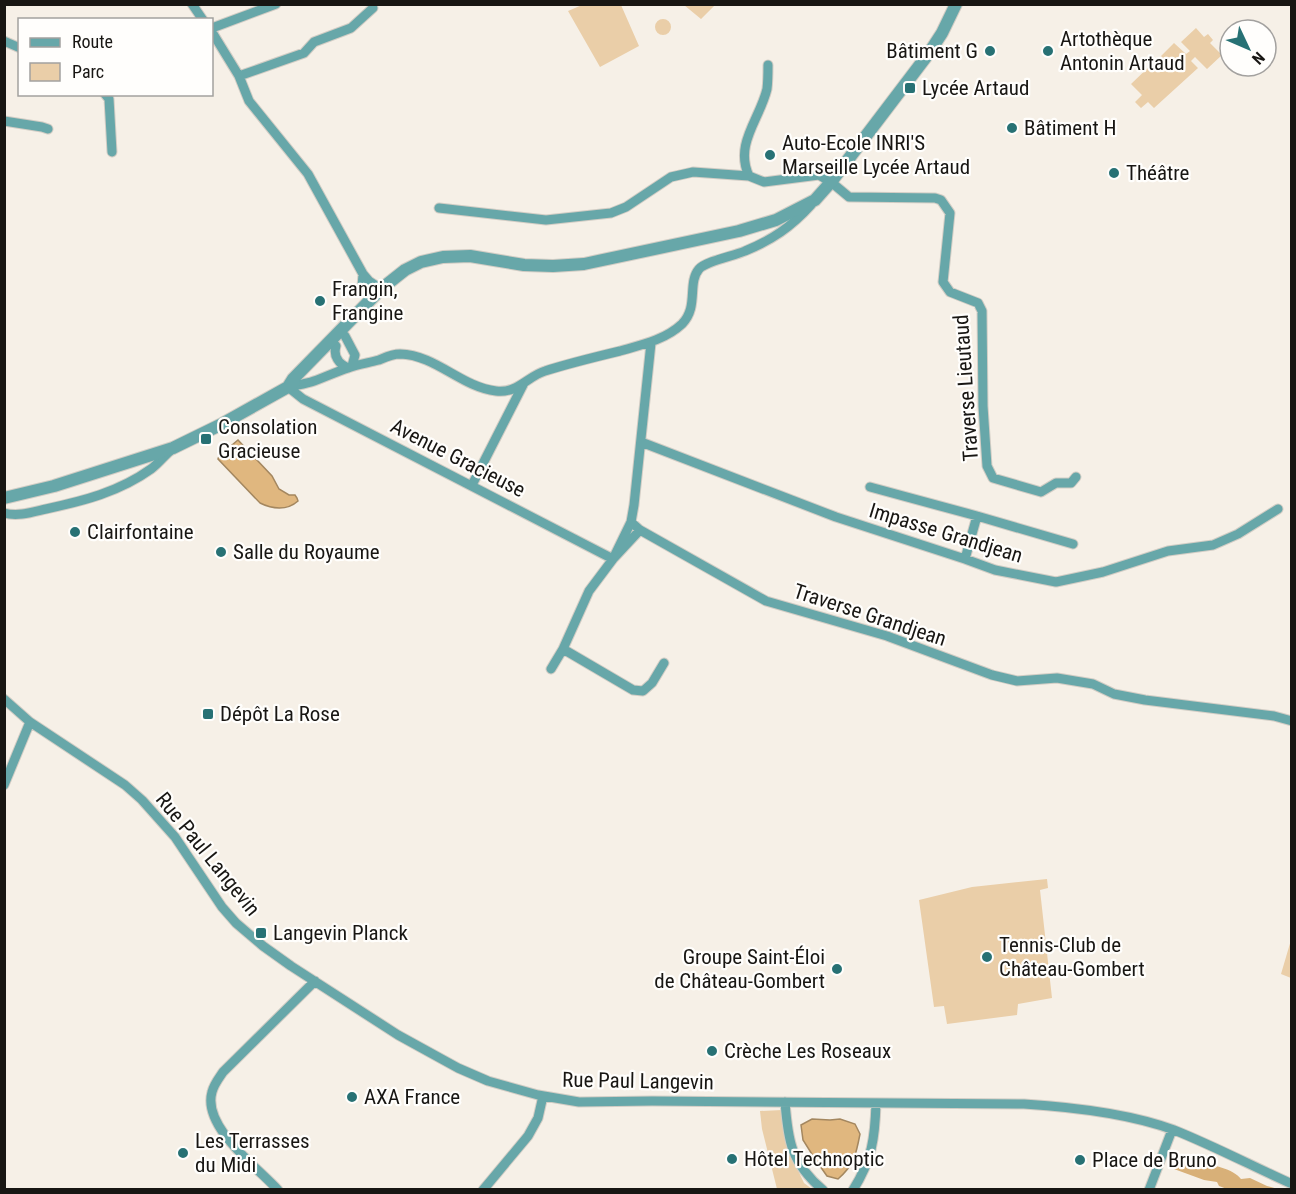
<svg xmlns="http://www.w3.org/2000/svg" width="1296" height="1194" font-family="'Roboto Condensed',sans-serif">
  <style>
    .green { fill: #eacea8 }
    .forest { fill: #d8b078 }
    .water { fill: #e0b77f; stroke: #a4875f; stroke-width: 1.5 }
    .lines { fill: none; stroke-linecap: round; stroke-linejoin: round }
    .minor-casing { stroke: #d2cdc5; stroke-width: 11 }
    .tertiary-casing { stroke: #d2cdc5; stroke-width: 14 }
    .minor { stroke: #67a7a9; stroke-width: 9 }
    .tertiary { stroke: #67a7a9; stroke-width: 12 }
    .poi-dot { fill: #277174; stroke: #fffefc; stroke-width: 2 }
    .labels { text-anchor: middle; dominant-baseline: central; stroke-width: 4.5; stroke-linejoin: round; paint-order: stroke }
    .poi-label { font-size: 21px; fill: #181613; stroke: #fffefc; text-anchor: start }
    .street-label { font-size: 21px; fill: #181613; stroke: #fffefc }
  </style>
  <rect width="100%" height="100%" fill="#f6f0e7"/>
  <path class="green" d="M582,5H621L639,46L600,67L568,11Z
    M684,5H715L701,19Z
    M655 27a8 8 0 1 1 16 0a8 8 0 1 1-16 0Z
    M1196,28L1204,37L1208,34L1213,40L1210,43L1222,55L1207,69L1195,57L1191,61L1198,68L1154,108L1148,102L1141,108L1135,102L1142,95L1131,84L1155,61L1167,72L1172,67L1161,56L1174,43L1186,54L1190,51L1181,42Z
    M1047,879L1048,888L1040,890L1052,998L1018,1004L1017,1015L947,1024L944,1006L934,1007L919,900L972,887Z
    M1291,940V978L1281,974Z
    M782,1110L795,1164L804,1183L812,1189H777L762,1129L760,1111Z"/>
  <path class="forest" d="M1181,1156L1191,1157L1199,1164C1211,1164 1234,1169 1241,1179L1250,1178L1267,1186L1278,1189H1227L1219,1186L1217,1182L1204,1180L1174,1169L1177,1161Z"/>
  <path class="water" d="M238,440L272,476L279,489L289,495H295L297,498L298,501C287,511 272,509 260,503L218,459L219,456Z
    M812,1119L830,1120L840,1119L855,1124L860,1134C856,1155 854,1165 838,1179L827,1176L815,1159L803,1140L801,1125Z"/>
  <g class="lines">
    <defs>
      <path id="minor" d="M192,4L203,20
        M212,28L276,4
        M212,32L239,76L249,101L308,174L363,274L369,281L381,289
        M4,41L20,48
        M768,65C768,73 768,81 767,89C760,119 734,144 749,176L764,182L819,175L831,182L849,197L935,198L941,200L950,213L943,282L950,292L978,303L982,311L983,406L987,466L993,478L1041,492L1056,483H1071L1076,477
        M239,76L304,53L314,42L351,28L373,8
        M105,94L109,99L112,152
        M4,121L42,127L48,129
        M439,208L546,220L611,213L626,207L671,177L693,172L749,176
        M363,274L362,287L371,299
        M345,336L355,355L352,366
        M331,341L336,346C333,356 339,364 348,368
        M288,387C296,385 306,384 314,381C325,377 336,372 348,368C358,364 368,363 379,360C386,357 392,354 400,354C436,355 461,387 496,391C517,394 528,376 545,371C570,363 595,357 620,351C641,345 665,340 682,324C699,307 687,283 699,269C706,261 734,256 745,251C772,240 791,227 811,205
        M288,387L303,399L613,559
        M641,442L836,517L965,559L995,570L1056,582L1103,572L1168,551L1213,545L1238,534L1278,509
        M472,485L524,383
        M870,487L977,516L1073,544
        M4,513C18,517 33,512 46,509C83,501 119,492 151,469C158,464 164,456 171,450
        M631,522L640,530L766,601L887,636L992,675L1017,681L1057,678L1093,684L1114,694L1145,700L1274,716L1292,721
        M613,559L631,522L634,505L651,343
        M965,559L977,516
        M563,649L633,690L643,691L652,683L664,663
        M551,669L563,649L589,591L613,559L640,530
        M4,699L30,722L125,785L142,800L175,837L222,907L236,923L263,946L291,966L398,1035L458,1068L488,1081L538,1095L579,1102L652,1101L1024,1104C1072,1107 1128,1113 1174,1130C1214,1146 1252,1166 1292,1184
        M4,785L30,722
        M785,1102C788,1141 791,1163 823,1190
        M278,1190C257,1167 202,1127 212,1092C214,1084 219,1078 223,1072L315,981
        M483,1190L528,1136L538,1118L543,1096
        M853,1190C872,1160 875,1138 876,1103
        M1149,1190L1172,1130"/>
      <path id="tertiary" d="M288,387L293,379L381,289L405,270L421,262L443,257L470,256L524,265L553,266L584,264L739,231L776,220L815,200L831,182L929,53L942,33L956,4
        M4,498L54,486L173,448L220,425L288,387L294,382"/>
    </defs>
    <use href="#minor" class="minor-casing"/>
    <use href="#tertiary" class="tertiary-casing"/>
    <use href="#minor" class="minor"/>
    <use href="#tertiary" class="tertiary"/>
  </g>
  <g class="poi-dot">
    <circle cx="990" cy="51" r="6"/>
    <circle cx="1048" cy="51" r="6"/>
    <rect x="904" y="82" width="12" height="12" rx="3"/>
    <circle cx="1012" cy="128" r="6"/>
    <circle cx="770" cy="155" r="6"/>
    <circle cx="1114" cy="173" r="6"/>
    <circle cx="320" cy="301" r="6"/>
    <rect x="200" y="433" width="12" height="12" rx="3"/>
    <circle cx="75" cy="532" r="6"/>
    <circle cx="221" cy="552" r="6"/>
    <rect x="202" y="708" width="12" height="12" rx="3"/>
    <rect x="255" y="927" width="12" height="12" rx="3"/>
    <circle cx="987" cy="957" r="6"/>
    <circle cx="837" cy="969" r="6"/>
    <circle cx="712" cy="1051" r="6"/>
    <circle cx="352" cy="1097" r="6"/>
    <circle cx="183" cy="1153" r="6"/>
    <circle cx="732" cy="1159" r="6"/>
    <circle cx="1080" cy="1160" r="6"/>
  </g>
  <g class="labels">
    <g class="poi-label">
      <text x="1060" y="39">Artothèque<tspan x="1060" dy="24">Antonin Artaud</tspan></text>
      <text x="978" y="51" text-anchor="end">Bâtiment G</text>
      <text x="922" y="88">Lycée Artaud</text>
      <text x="1024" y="128">Bâtiment H</text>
      <text x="782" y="143">Auto-Ecole INRI'S<tspan x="782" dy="24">Marseille Lycée Artaud</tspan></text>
      <text x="1126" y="173">Théâtre</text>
      <text x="332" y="289">Frangin,<tspan x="332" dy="24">Frangine</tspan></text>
      <text x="218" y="427">Consolation<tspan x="218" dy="24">Gracieuse</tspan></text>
      <text x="87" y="532">Clairfontaine</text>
      <text x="233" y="552">Salle du Royaume</text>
      <text x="220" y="714">Dépôt La Rose</text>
      <text x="273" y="933">Langevin Planck</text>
      <text x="999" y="945">Tennis-Club de<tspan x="999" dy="24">Château-Gombert</tspan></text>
      <text x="825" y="957" text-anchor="end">Groupe Saint-Éloi<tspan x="825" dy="24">de Château-Gombert</tspan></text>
      <text x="724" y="1051">Crèche Les Roseaux</text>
      <text x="364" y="1097">AXA France</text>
      <text x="195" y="1141">Les Terrasses<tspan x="195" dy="24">du Midi</tspan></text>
      <text x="744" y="1159">Hôtel Technoptic</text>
      <text x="1092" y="1160">Place de Bruno</text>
    </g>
    <g class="street-label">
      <text transform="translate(966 388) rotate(-94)">Traverse Lieutaud</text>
      <text transform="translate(458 458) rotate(27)">Avenue Gracieuse</text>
      <text transform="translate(946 533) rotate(17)">Impasse Grandjean</text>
      <text transform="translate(870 615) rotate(18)">Traverse Grandjean</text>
      <text transform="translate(208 854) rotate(51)">Rue Paul Langevin</text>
      <text transform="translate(638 1081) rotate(1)">Rue Paul Langevin</text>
    </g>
  </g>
  <rect width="1296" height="1194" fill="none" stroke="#181613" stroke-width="12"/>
  <rect x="18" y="18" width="195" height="78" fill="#fffefc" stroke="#a3a19f" stroke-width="1.5"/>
  <rect x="30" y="38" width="30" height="9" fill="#67a7a9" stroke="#a3a19f" stroke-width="1.5"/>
  <text x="72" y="48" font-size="18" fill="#181613">Route</text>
  <rect x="30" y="63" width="30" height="18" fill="#eacea8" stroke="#a3a19f" stroke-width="1.5"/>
  <text x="72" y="78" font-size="18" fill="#181613">Parc</text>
  <g transform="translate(1248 48) rotate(134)"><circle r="28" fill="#fffefc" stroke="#a3a19f" stroke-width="1.5"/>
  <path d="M0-4.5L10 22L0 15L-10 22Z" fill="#277174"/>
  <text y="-9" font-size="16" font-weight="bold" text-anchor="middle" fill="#181613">N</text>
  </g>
</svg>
